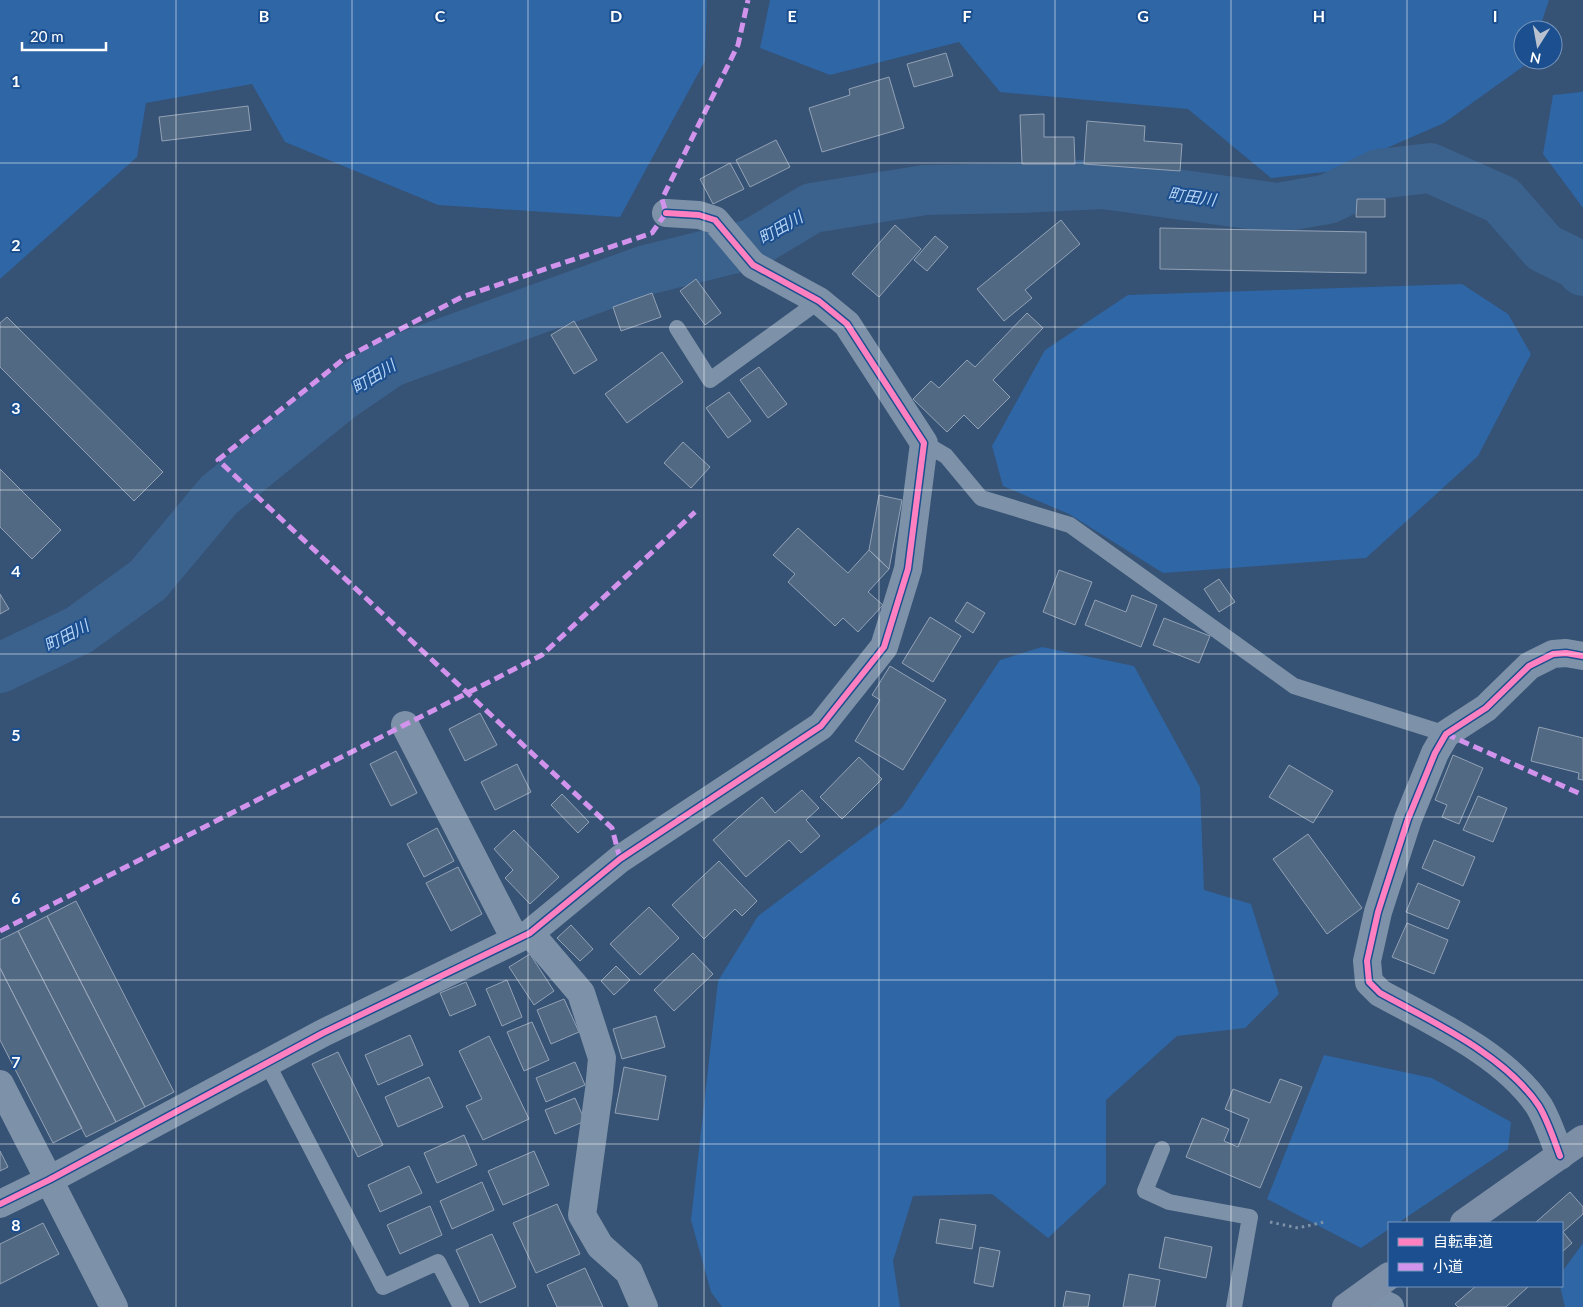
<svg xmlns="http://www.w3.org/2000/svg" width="1583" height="1307" font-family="Lato,'Noto Sans JP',sans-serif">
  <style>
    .green { fill: #2f66a5 }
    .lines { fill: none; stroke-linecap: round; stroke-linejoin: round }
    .river { stroke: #3b618d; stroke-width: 50 }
    .building { fill: #526984; stroke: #92a2b6 }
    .path { stroke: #7d92a8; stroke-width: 3; stroke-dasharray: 2.5 4; stroke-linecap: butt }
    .service { stroke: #7d92a8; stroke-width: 16 }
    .minor { stroke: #7d92a8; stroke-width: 28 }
    .primary { stroke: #7d8ea7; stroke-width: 28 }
    .quiet { stroke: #d193ec; stroke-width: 5; stroke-dasharray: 10 5; stroke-linecap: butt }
    .cycleway-casing { stroke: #1b4f8f; stroke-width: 9 }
    .cycleway { stroke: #ff80c0; stroke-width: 6 }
    .grid { fill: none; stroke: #fff; stroke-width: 1; stroke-opacity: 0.55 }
    .labels { text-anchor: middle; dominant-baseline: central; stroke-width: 4; stroke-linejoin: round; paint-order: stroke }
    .water-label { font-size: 16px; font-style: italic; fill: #b5d3f5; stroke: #1b4f8f }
    .grid-label { font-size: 16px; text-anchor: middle; font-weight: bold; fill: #fff; stroke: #1b4f8f; stroke-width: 4; stroke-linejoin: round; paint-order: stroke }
  </style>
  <rect width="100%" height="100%" fill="#365274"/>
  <path class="green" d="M0,0H707L705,61L620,217L438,205L285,142L252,84L146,103L137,157L0,279Z
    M770,0H1549L1539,30H1523V60H1529L1528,63L1444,123L1334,171L1271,178L1188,109L1000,92L959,42L830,75L760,48Z
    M1583,91V208L1543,154L1553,95L1581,92Z
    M1462,284L1508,314L1531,354L1478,456L1366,558L1163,573L1069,514L1003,486L992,446L1045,350L1128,295Z
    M1042,647L1134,666L1200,787L1204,890L1251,904L1279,994L1245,1028L1177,1036L1106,1100V1184L1048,1238L992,1194L913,1196L893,1261L900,1307H722L711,1292L691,1220L718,981L758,916L902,808L1000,660Z
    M1324,1055L1432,1078L1511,1122L1508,1149L1398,1223H1389V1229L1361,1248L1267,1199Z
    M1583,1243V1307H1565L1560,1286H1562V1272Z"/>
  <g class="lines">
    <path class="river" d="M0,668L79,630L148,580L219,495L341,396L391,362L646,270L752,244L812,208L925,190L1021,188L1103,184L1277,208L1328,199L1379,174L1430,168L1502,200L1544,248L1581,266L1583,271"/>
  </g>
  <path class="building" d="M946,53L953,76L914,87L907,64Z
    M889,77L904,128L822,152L809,108L850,95L849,89Z
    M248,106L251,130L162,141L159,117Z
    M1044,114V137H1074L1075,164H1022L1020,115Z
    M1087,121L1145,126L1144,141L1182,144L1180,171L1084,164Z
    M776,140L790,167L750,187L736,160Z
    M730,163L744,189L713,204L700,179Z
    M1357,199H1385V217H1356Z
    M1061,220L1080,244L1025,290L1032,298L1004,321L977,289Z
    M895,225L921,249L879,297L852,274Z
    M1160,228L1366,232V273L1160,269Z
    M935,236L948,247L927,271L914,260Z
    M696,279L721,313L705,325L680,291Z
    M652,293L661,317L621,331L613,307Z
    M1027,313L1043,328L993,380L1010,397L978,429L964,415L947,432L913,399L931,381L939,388L967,360L975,367Z
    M7,317L163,472L134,501L0,367V323Z
    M574,321L597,360L574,374L551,335Z
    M662,352L683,382L627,423L605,394Z
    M759,367L787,404L768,418L740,380Z
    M729,392L751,421L728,438L706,408Z
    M683,442L710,467L691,488L664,463Z
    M0,469L61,530L32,559L0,527Z
    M879,495L902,500L889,569L869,550Z
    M798,528L848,573L869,550L889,569L868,592L883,605L858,632L843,618L835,626L788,582L795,574L773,555Z
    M1059,570L1092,582L1075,625L1043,612Z
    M1219,579L1235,602L1219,612L1204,589Z
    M0,594L9,609L0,614Z
    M1132,595L1157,605L1141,647L1085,625L1095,600L1126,612Z
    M967,602L985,613L973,633L955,621Z
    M930,617L961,636L933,682L902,663Z
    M1164,618L1210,636L1199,663L1153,645Z
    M890,666L946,700L903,770L855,741L880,700L872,695Z
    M480,713L497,745L465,761L449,729Z
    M1539,727L1583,738V780L1578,779L1579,773L1531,761Z
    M396,751L417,793L391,806L370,764Z
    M1453,755L1483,768L1459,824L1442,817L1447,805L1435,800Z
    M859,757L882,779L842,819L820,797Z
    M517,764L531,792L495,810L481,782Z
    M1289,765L1333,791L1313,823L1269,797Z
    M802,790L819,808L806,820L820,836L801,853L789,840L746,877L713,840L762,797L775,813Z
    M562,794L589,822L578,833L551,805Z
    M1478,796L1507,808L1493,842L1463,830Z
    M437,828L454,861L424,877L407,844Z
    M514,830L559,877L530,904L505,878L513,870L494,849Z
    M1308,834L1362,908L1327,934L1273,859Z
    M1434,840L1475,857L1463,886L1422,868Z
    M719,861L757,901L742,916L735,909L704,939L672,905Z
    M458,867L482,914L451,931L426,883Z
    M1418,883L1460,901L1448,929L1406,912Z
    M76,901L174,1092L145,1107L47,916Z
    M649,907L679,938L640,975L610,944Z
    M47,916L145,1107L116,1122L18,931Z
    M1407,923L1448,940L1434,974L1392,957Z
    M571,925L593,949L580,961L557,938Z
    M18,931L116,1122L86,1137L0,968V940Z
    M693,953L713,974L674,1011L654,990Z
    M530,954L554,991L534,1005L509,967Z
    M616,966L630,980L614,995L601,981Z
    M0,968L82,1128L53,1143L0,1040Z
    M507,980L522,1017L502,1026L486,989Z
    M466,982L476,1005L450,1016L440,993Z
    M564,999L579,1032L551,1044L537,1010Z
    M656,1016L665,1047L622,1059L613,1029Z
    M532,1022L549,1060L524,1071L507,1032Z
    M410,1035L423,1065L378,1085L365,1055Z
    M489,1036L529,1119L483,1140L466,1106L482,1099L459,1051Z
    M338,1052L383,1145L358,1157L312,1064Z
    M575,1062L585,1085L546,1102L536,1078Z
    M624,1067L666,1076L658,1120L615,1113Z
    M429,1077L443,1107L398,1127L385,1097Z
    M1280,1079L1302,1087L1260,1188L1186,1157L1202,1118L1229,1129L1224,1141L1238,1147L1249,1119L1225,1109L1233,1089L1270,1103Z
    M575,1098L585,1121L555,1134L545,1110Z
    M464,1135L477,1165L437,1183L424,1153Z
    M0,1151L8,1167L0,1171Z
    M534,1151L549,1185L503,1205L488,1171Z
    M409,1166L422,1193L380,1212L368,1185Z
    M482,1182L494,1210L452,1229L440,1201Z
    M1570,1192L1583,1207V1214L1563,1232L1572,1243L1562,1252V1223H1535Z
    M557,1204L580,1254L536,1273L513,1223Z
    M430,1206L442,1235L400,1254L387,1225Z
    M940,1219L976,1225L972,1249L936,1243Z
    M43,1223L59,1254L0,1284V1244Z
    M492,1234L516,1287L480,1303L456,1250Z
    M1165,1237L1212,1247L1206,1278L1159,1268Z
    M980,1247L1000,1251L993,1287L974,1283Z
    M585,1268L603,1307H557L547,1285Z
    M1129,1274L1160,1280L1155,1307H1123Z
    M1476,1286H1529L1506,1307H1458L1455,1304Z
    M1066,1291L1090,1295L1088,1307H1063Z"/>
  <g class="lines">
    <path class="path" d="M1270,1222L1298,1228L1324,1222"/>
    <path class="service" d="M677,328L710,380L819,301
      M924,443L946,456L981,498L1070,525L1294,686L1446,734
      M267,1063L383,1287L438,1262L461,1307
      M1162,1149L1145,1191L1169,1202L1250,1217L1234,1307"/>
    <path class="minor" d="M405,725L515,939
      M530,933L581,993L602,1058L599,1090L582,1215L600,1246L629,1272L644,1307
      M0,1084L114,1307
      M1560,1156C1554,1140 1548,1121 1539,1106C1505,1055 1433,1022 1380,993L1369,982L1367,961L1378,912L1408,819L1435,753L1446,734L1486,708L1529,666L1553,654L1566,653L1583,656
      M0,1204L49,1180L323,1033L530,933L620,859L821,726L884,647L908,569L924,443L847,324L819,301L753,265L715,220L699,215L666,213
      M1364,1295L1390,1307"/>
    <path class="primary" d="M1464,1223L1583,1139
      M1346,1307L1389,1276"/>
    <path class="quiet" d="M1446,734L1583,795
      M620,859L612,828L218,460L345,358L462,297L652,233L666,213L662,199L738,45L748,0
      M0,931L542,655L695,512"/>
    <defs>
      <path id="cycleway" d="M1560,1156C1554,1140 1548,1121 1539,1106C1505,1055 1433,1022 1380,993L1369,982L1367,961L1378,912L1408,819L1435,753L1446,734L1486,708L1529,666L1553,654L1566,653L1583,656
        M0,1204L49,1180L323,1033L530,933L620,859L821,726L884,647L908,569L924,443L847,324L819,301L753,265L715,220L699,215L666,213"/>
    </defs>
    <use href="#cycleway" class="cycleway-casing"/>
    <use href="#cycleway" class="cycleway"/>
  </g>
  <path class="grid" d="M176,0V1307M352,0V1307M528,0V1307M704,0V1307M879,0V1307M1055,0V1307M1231,0V1307M1407,0V1223M0,163H1583M0,327H1583M0,490H1583M0,654H1583M0,817H1583M0,980H1583M0,1144H1583M1407,1286V1307"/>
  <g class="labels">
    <g class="water-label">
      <text transform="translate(1192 196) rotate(8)">町田川</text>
      <text transform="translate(780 227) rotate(-30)">町田川</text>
      <text transform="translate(373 376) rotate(-32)">町田川</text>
      <text transform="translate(66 635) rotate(-28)">町田川</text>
    </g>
  </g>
  <g class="grid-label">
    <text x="264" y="22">B</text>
    <text x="440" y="22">C</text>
    <text x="616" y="22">D</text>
    <text x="792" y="22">E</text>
    <text x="967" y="22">F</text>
    <text x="1143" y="22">G</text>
    <text x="1319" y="22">H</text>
    <text x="1495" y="22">I</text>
    <text x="16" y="87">1</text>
    <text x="16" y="251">2</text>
    <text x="16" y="414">3</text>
    <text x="16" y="577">4</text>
    <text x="16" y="741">5</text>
    <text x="16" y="904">6</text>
    <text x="16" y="1068">7</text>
    <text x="16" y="1231">8</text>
  </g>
  <rect x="1388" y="1222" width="175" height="65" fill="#1b4f8f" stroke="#7695bc"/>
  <rect x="1398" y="1238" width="25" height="8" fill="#ff80c0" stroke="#7695bc"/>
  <text x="1433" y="1247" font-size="15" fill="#ffffff">自転車道</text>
  <rect x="1398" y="1263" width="25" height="8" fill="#d193ec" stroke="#7695bc"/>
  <text x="1433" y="1272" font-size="15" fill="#ffffff">小道</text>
  <g transform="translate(1538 45) rotate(191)"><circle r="24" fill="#1b4f8f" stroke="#7695bc"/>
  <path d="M0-4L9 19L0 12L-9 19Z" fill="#b9c2ce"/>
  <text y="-8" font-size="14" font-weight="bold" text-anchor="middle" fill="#ffffff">N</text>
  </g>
  <path d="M22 42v8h84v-8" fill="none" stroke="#ffffff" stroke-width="2.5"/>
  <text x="30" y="42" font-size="15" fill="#ffffff" stroke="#1b4f8f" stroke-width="4" paint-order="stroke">20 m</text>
</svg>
